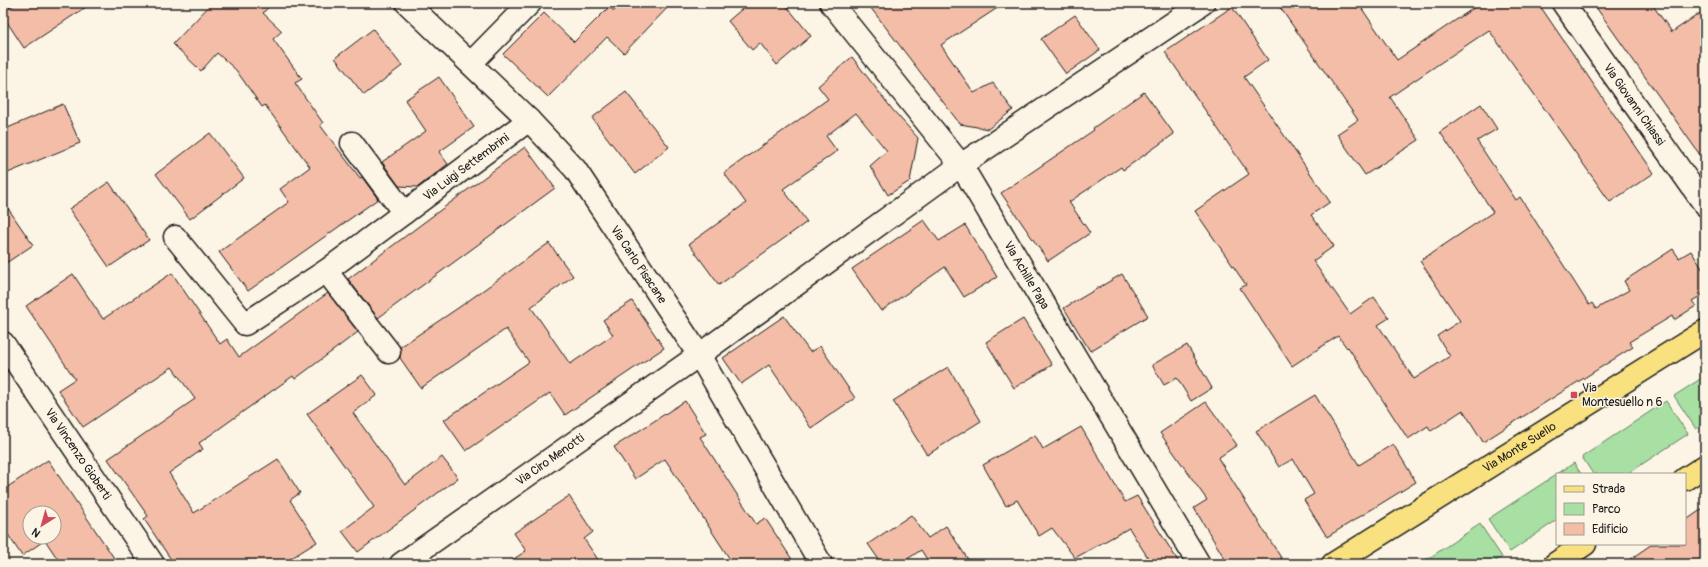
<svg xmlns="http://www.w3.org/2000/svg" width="1708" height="567" font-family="Pangolin,sans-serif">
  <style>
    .green { fill: #a8dfa3; stroke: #627e60 }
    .building { fill: #f4bda7; stroke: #1c1c1c; fill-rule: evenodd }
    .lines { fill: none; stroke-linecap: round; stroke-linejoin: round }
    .minor-casing { stroke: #1c1c1c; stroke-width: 25 }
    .major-casing { stroke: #1c1c1c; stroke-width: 25 }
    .minor { stroke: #fcf5e5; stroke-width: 22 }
    .major { stroke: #fae180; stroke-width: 22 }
    .poi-dot { fill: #d1495b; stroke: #fcf5e5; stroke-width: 1.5 }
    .labels { text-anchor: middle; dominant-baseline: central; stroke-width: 3; stroke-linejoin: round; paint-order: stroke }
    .street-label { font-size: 12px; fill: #1c1c1c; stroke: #fcf5e5 }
    .poi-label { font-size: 12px; fill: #1c1c1c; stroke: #fcf5e5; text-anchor: start }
  </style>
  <rect width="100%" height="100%" fill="#fcf5e5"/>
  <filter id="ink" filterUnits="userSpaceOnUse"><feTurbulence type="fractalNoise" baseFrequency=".025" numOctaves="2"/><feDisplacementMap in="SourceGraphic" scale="8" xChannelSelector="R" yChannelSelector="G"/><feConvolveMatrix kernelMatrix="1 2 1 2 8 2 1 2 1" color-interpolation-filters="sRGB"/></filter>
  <g filter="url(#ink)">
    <path class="green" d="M1705,376V423L1696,429L1674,396Z
      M1666,401L1688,434L1627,474H1593L1582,457Z
      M1574,463L1581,474H1557V520L1510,552L1488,519Z
      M1480,524L1502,557L1491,564H1420Z"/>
    <path class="building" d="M17,3H92L24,48L3,16V12Z
      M212,3H272L263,13L282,31L273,39L302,79L295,83L323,123L320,125L360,178L362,177L378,199L248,291L219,252L289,202L280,189L310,167L265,105L262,107L236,70L217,53L201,71L173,44Z
      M621,3H672L624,53L607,37L548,97L503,54L544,13L574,42L609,7L614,11Z
      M749,3H784L811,36L777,65L760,43L752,50L728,21Z
      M867,3H1005L941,45L974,93L993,83L1013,110L988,129L960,124Z
      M1277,3H1358L1397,60L1481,3H1538L1654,173L1610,202L1489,30L1390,97L1419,140L1365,175L1337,134L1358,120Z
      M1593,3H1651L1672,32L1705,10V162Z
      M1232,7L1268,60L1244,77L1330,202L1311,215L1334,246L1313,261L1350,314L1374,297L1389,318L1378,325L1414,379L1450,356L1437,336L1460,321L1420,261L1493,212L1440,132L1481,104L1497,129L1477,141L1516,200L1520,197L1589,305L1592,303L1596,309L1629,290L1624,281L1673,249L1679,258L1691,251L1705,273V293L1692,301L1696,306L1674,320L1672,316L1629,342L1633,347L1483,442L1463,410L1431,431L1428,426L1408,439L1348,347L1347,348L1338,336L1292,366L1240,288L1246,285L1195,211L1249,174L1165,52Z
      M1075,15L1100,50L1066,74L1041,39Z
      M373,29L402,66L364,95L335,58Z
      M852,57L892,109L918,138L910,181L888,195L870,166L887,151L856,113L826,136L837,151L783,189L807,222L719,285L689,244L746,203L724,173L828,99L818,86Z
      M439,77L474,127L439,152L448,164L418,187L399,186L382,162L426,131L405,100Z
      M626,92L669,147L635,174L592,118Z
      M1144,92L1174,134L1123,170L1121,167L1069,202L1090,233L1048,261L1001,193L1094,130L1093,128Z
      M63,104L80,143L3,175V130Z
      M210,133L244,178L190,219L156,174Z
      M525,147L555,188L378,318L348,279Z
      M109,182L149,240L109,267L69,209Z
      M3,201L33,245L3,265Z
      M924,220L939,241L965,225L997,277L964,297L945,267L881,311L852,269Z
      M549,243L573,276L531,307L570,364L613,335L603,320L632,301L664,348L565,415L550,393L466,451L444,420L529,362L506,329L421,388L400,358V347L461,306Z
      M172,273L220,344L227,339L239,357L328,293L358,332L295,379L293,376L199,443L203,449L169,473L194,513L278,459L300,493L290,500L317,542L282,564H174L144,519L148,516L108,459L195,399L172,367L83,427L58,390L75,379L26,306L73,274L103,319Z
      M1122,274L1148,316L1090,351L1064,308Z
      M784,316L810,352L820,346L855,398L811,428L769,365L741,384L723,358Z
      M1023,319L1052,365L1014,388L986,342Z
      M1187,345L1212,388L1191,401L1177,378L1164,385L1152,365Z
      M948,367L981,421L927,455L893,401Z
      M362,375L377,395L353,413L405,485L442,457L458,478L358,552L342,531L374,507L307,414Z
      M1315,395L1359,465L1393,444L1416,482L1327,537L1304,500L1314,494L1293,459L1279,467L1256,431Z
      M685,401L706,434L700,437L756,524L765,518L795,564H733L665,459L635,479L614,447Z
      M1206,402L1237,445L1218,458L1285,564H1228L1194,508L1207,500L1160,433Z
      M1081,427L1125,502L1137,496L1180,564H1152L1129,528L1075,558L1052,528L1039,536L1017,500L1006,506L983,465L1035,435L1043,449Z
      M48,460L118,564H61L45,540L22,556L3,527V490ZM30,513H54V537H30Z
      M569,496L593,532L584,539L601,564H506L526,551L514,533Z
      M1705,507V564H1623L1652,544H1685V521Z
      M911,515L928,538L946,526L971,564H930L921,550L900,564H882L868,544Z"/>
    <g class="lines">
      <defs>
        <g id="minor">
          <path id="s1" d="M407,3L529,120L575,169L699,355L821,564"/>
          <path id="s2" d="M831,3L961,165L1199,564"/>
          <path id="s3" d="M1563,3L1705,205"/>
          <path d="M471,63L530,3"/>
          <path d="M352,143L404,213"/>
          <path id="s4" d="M175,237L245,324L326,271L529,120"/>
          <path d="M326,271L389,352"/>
          <path id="s5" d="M3,343L153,564"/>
          <path id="s6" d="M401,564L699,355L961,165L1203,3"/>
        </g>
        <g id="major">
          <path d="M1685,479L1705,466"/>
          <path id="s7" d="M1333,564L1705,331"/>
          <path d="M1555,564L1585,544"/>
        </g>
      </defs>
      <use href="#minor" class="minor-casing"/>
      <use href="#major" class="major-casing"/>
      <use href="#minor" class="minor"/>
      <use href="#major" class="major"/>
    </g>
  </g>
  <rect class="poi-dot" x="1570" y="391" width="8" height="8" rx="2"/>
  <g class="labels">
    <g class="street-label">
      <text stroke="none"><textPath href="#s3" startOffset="124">Via Giovanni Chiassi</textPath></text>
      <text stroke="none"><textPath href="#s4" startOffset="383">Via Luigi Settembrini</textPath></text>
      <text stroke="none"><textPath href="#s1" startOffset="351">Via Carlo Pisacane</textPath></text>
      <text stroke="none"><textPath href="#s2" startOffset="336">Via Achille Papa</textPath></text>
      <text stroke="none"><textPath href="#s7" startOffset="220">Via Monte Suello</textPath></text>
      <text stroke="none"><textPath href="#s5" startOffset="134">Via Vincenzo Gioberti</textPath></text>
      <text stroke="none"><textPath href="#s6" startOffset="182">Via Ciro Menotti</textPath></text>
    </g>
    <g class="poi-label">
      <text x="1582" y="388">Via<tspan x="1582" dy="14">Montesuello n 6</tspan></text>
    </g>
  </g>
  <rect width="1708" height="567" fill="none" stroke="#fcf5e5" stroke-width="16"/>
  <rect x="8" y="8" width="1692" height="551" fill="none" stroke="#1c1c1c" stroke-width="1.5" filter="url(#ink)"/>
  <rect x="1556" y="473" width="130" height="72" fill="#fcf5e5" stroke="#a29e95"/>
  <rect x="1564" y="486" width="20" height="6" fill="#fae180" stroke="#a29e95"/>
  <text x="1592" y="493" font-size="12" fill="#1c1c1c">Strada</text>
  <rect x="1564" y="503" width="20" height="12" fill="#a8dfa3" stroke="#a29e95"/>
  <text x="1592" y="513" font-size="12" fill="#1c1c1c">Parco</text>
  <rect x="1564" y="523" width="20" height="12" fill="#f4bda7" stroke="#a29e95"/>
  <text x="1592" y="533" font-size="12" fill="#1c1c1c">Edificio</text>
  <g transform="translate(42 525) rotate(217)"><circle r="19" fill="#fcf5e5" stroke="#a29e95"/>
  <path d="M0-3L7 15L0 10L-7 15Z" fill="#d1495b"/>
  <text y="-6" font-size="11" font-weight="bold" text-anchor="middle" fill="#1c1c1c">N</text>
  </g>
</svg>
